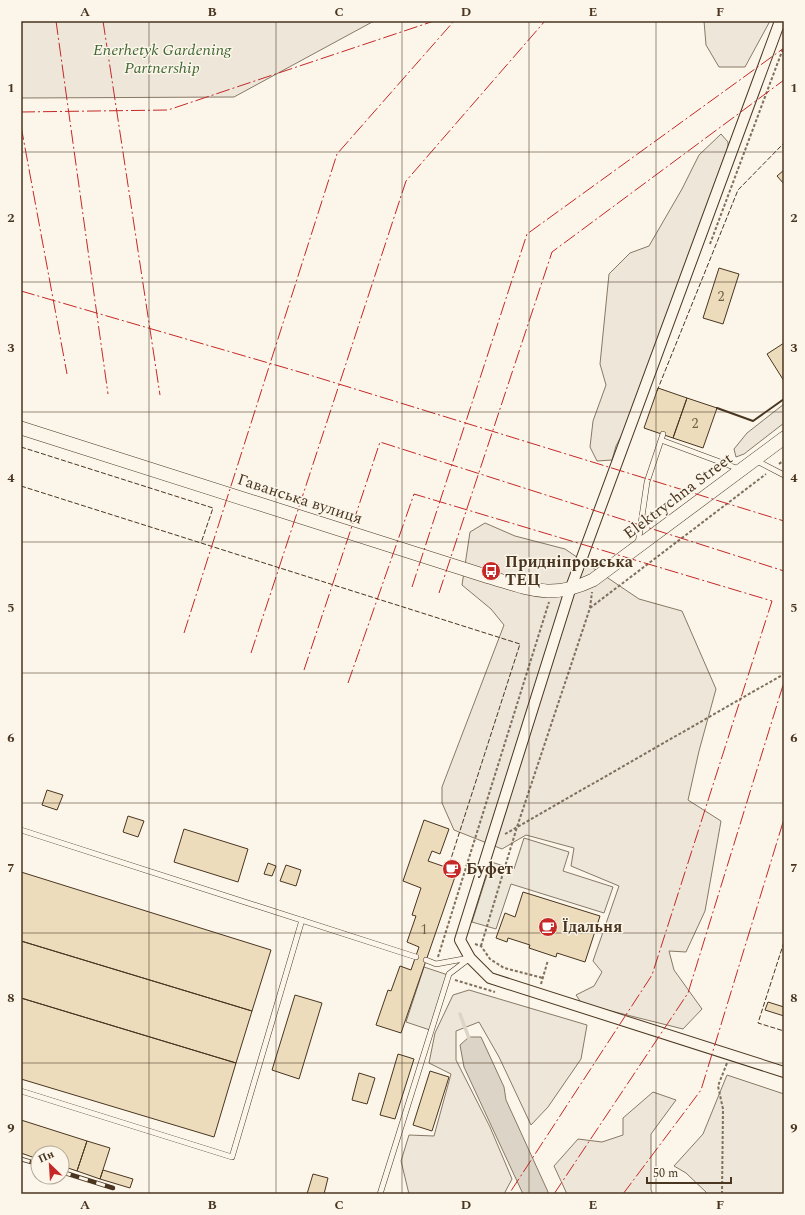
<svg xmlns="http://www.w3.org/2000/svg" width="805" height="1215" font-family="Spectral,serif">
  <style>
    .green { fill: #ede6d9; stroke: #887966 }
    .parking { fill: #ede7d9; stroke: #887966 }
    .water { fill: #dcd4c6; stroke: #887966 }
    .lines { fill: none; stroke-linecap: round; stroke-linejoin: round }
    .stream { stroke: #dcd4c6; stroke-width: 3.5 }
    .building { fill: #ecdcbc; stroke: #4a3520 }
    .service-casing { stroke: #4a3520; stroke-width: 6 }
    .minor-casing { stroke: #4a3520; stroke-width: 12 }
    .tertiary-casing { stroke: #4a3520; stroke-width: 14 }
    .path { stroke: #7f6f5c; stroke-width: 2; stroke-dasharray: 3 2; stroke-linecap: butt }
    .service { stroke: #fbf6e9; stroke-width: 5 }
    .minor { stroke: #fbf6e9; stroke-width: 10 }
    .tertiary { stroke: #fbf6e9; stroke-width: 13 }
    .rail-casing { stroke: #4a3520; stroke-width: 4.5 }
    .rail { stroke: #fbf6e9; stroke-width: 3; stroke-dasharray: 9; stroke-linecap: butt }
    .fence { stroke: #4a3520; stroke-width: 1; stroke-dasharray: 5 2; stroke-linecap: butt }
    .wall { stroke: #4a3520; stroke-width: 2 }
    .power { stroke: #c62828; stroke-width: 1; stroke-dasharray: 14 3 2 3; stroke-linecap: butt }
    .grid { fill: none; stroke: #4a3520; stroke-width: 1; stroke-opacity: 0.55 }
    .labels { text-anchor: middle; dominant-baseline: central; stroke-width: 3; stroke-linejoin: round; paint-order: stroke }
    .number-label { font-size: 14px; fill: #725f47 }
    .park-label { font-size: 16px; font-style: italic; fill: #436837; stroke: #fbf6e9 }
    .street-label { font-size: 16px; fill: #4a3520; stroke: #fbf6e9 }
    .poi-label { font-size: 16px; font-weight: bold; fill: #4a3520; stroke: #fbf6e9; text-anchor: start }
    .neatline { fill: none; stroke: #4a3520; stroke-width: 1.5 }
    .grid-label { font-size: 13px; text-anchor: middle; font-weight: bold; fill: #4a3520 }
  </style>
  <rect width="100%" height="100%" fill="#fbf6e9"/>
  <path class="green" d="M21,21H374L234,97L21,98Z
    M704,21H770L745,67H719L706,45Z
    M721,134L728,142V152L628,423L616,446L612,460L597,461L590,447L593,421L606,385L600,364L609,274L630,253L649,246L682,189L699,155Z
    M784,404V423L744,454L736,457L734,449L747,433Z
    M485,523L515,536L565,549L639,599L682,611L716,689L699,751L688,800L721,821L705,911L686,952L669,951L674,970L702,1009L683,1029L603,1009L585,1008L576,995L594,986L602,972L593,961L619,886L571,866L574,848L526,835L502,849L454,830L442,803V787L504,625L491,609L462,585L470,532Z
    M469,990L587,1025L581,1059L548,1107L531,1125L499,1057L479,1022L456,1031V1060L490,1127L512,1179L504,1194H409L401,1161L409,1135L434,1136L451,1074L429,1063L435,1033L453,995Z
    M727,1075L784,1094V1194H708L686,1173L674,1166L703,1134Z
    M653,1092L676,1100L651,1134V1190L653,1194H567L554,1166L578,1139L602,1142L623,1135V1118Z"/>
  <path class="parking" d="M524,838L569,852L563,871L613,887L604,913L511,884L496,929L472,922L491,862L514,869Z
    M424,967L448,975L430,1030L406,1022Z"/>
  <path class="water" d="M469,1037H481L504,1087L506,1100L549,1194H523L464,1067L460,1045Z"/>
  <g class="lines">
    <path class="stream" d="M460,1014L470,1041"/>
  </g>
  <path class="building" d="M784,170V184L777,176Z
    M719,268L739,274L723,324L703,318Z
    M784,343V381L767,354Z
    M658,388L687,398L673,438L644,428Z
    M687,398L717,408L703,448L673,438Z
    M47,790L63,795L57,810L42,805Z
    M128,816L144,821L138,837L123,832Z
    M424,820L449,829L440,854L432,851L428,861L457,871L401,1033L376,1025L388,990L391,991L400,966L411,970L419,947L407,942L416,916L412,915L421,888L403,881Z
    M184,829L248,849L238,882L174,862Z
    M268,863L276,866L272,876L264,874Z
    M286,865L301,870L296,886L280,881Z
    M21,872L271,950L252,1011L21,941Z
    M523,892L600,916L585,962L557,953L556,957L529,948L530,945L508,938L507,942L496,938L505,913L515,917Z
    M21,941L252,1011L236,1063L21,998Z
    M295,995L322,1003L299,1079L272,1070Z
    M21,998L236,1063L214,1137L21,1079Z
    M768,1002L784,1007V1016L765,1010Z
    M398,1054L414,1059L395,1119L380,1115Z
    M430,1071L449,1077L432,1131L413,1125Z
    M359,1073L375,1078L367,1104L352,1100Z
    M21,1120L87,1141L77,1171L62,1166V1153H38V1159L21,1153Z
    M87,1141L110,1148L100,1179L77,1171Z
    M103,1170L133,1179L130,1188L100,1179Z
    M313,1174L328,1178L324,1194H307Z"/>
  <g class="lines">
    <defs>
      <path id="service" d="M661,440L739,469
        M755,460L784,475
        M638,544L647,482L663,434
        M21,830L416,957
        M426,960L436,964L469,958
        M21,1091L232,1157L302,920
        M380,1194L449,974L470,958"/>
      <path id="minor" d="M780,21L570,590L460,940L470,958L490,978L784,1072"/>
      <path id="tertiary" d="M21,428L489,577C531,589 551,600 593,580L784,438"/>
    </defs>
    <use href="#service" class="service-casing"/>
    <use href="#minor" class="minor-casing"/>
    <use href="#tertiary" class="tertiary-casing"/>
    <path class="path" d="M21,22L24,21
      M710,244L784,46
      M779,464L784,460
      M590,608L766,474
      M505,834L784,674
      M475,944L481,946L490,959L504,968L543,978
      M481,946L517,827L590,608L592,592
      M438,957L549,602
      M455,980L495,992
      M541,984L548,960
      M722,1194L723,1109L718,1086L727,1063"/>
    <use href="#service" class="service"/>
    <use href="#minor" class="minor"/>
    <use href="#tertiary" class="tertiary"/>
    <defs>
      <path id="rail" d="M21,1159L38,1164
        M62,1172L113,1188"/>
    </defs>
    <use href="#rail" class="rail-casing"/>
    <use href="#rail" class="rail"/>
    <path class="fence" d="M657,391L738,190L784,143
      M21,447L213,508L201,543
      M21,486L520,644L448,868
      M784,942L758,1023L784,1031"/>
    <path class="wall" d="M717,408L753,421L784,399"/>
    <path class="power" d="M56,21L108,394
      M103,21L160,395
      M21,112L168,110L434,21
      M21,126L67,374
      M21,291L303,373L784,521
      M412,587L527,234L784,48
      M439,593L552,252L784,80
      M184,633L337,154L454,21
      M251,653L406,181L545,21
      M304,670L380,442L784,571
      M348,683L414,494L772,601L652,975L509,1194
      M554,1194L688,993L784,682
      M623,1194L701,1090L784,819"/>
  </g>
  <path class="grid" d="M149,21V1194M276,21V1194M402,21V1194M529,21V1194M656,21V1194M21,152H784M21,282H784M21,412H784M21,542H784M21,673H784M21,803H784M21,933H784M21,1063H784"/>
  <defs>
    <symbol id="bus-disc" viewBox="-11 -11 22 22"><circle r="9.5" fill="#c62828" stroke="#fbf6e9"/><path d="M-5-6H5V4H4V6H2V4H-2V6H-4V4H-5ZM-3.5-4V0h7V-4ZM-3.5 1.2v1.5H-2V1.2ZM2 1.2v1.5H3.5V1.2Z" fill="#fff"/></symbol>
    <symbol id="cafe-disc" viewBox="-11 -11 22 22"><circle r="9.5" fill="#c62828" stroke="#fbf6e9"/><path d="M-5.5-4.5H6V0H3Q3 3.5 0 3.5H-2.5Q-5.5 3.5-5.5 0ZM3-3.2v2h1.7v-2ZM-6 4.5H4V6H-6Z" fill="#fff"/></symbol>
  </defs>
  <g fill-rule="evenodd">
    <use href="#bus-disc" x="480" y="560" width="22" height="22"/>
    <use href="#cafe-disc" x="441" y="858" width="22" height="22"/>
    <use href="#cafe-disc" x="537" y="916" width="22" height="22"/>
  </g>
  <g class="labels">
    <g class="number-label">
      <text x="721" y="296">2</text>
      <text x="695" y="423">2</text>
      <text x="424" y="929">1</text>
    </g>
    <g class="park-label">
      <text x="162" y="50">Enerhetyk Gardening<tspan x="162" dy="18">Partnership</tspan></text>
    </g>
    <g class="street-label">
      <text transform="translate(678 496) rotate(-37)">Elektrychna Street</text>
      <text transform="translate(300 499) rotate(18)">Гаванська вулиця</text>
    </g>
    <g class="poi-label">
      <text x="505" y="562">Придніпровська<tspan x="505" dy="18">ТЕЦ</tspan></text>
      <text x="466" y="869">Буфет</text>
      <text x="562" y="927">Їдальня</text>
    </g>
  </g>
  <rect width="805" height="1215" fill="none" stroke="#fbf6e9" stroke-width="44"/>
  <g transform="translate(50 1165) rotate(335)"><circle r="19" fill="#fbf6e9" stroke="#b4a999"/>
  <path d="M0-3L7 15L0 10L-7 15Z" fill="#c62828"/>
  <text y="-6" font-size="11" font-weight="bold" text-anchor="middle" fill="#4a3520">Пн</text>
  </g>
  <path d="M647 1177v6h84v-6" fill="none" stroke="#4a3520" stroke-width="2"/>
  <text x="653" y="1177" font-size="12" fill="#4a3520" stroke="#fbf6e9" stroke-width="3" paint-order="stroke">50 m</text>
  <rect x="22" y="22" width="761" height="1171" class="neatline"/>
  <g class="grid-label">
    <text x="85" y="16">A</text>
    <text x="212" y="16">B</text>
    <text x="339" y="16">C</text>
    <text x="466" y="16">D</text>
    <text x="593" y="16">E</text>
    <text x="720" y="16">F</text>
    <text x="11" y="92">1</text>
    <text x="794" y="92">1</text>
    <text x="11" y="222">2</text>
    <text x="794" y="222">2</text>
    <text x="11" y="352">3</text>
    <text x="794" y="352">3</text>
    <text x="11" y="482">4</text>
    <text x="794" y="482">4</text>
    <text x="11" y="612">5</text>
    <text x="794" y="612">5</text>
    <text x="11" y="742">6</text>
    <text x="794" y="742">6</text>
    <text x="11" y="872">7</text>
    <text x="794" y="872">7</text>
    <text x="11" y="1002">8</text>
    <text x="794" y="1002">8</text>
    <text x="11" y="1132">9</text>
    <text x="794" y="1132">9</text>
    <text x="85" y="1209">A</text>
    <text x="212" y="1209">B</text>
    <text x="339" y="1209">C</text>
    <text x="466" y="1209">D</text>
    <text x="593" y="1209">E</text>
    <text x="720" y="1209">F</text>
  </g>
</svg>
